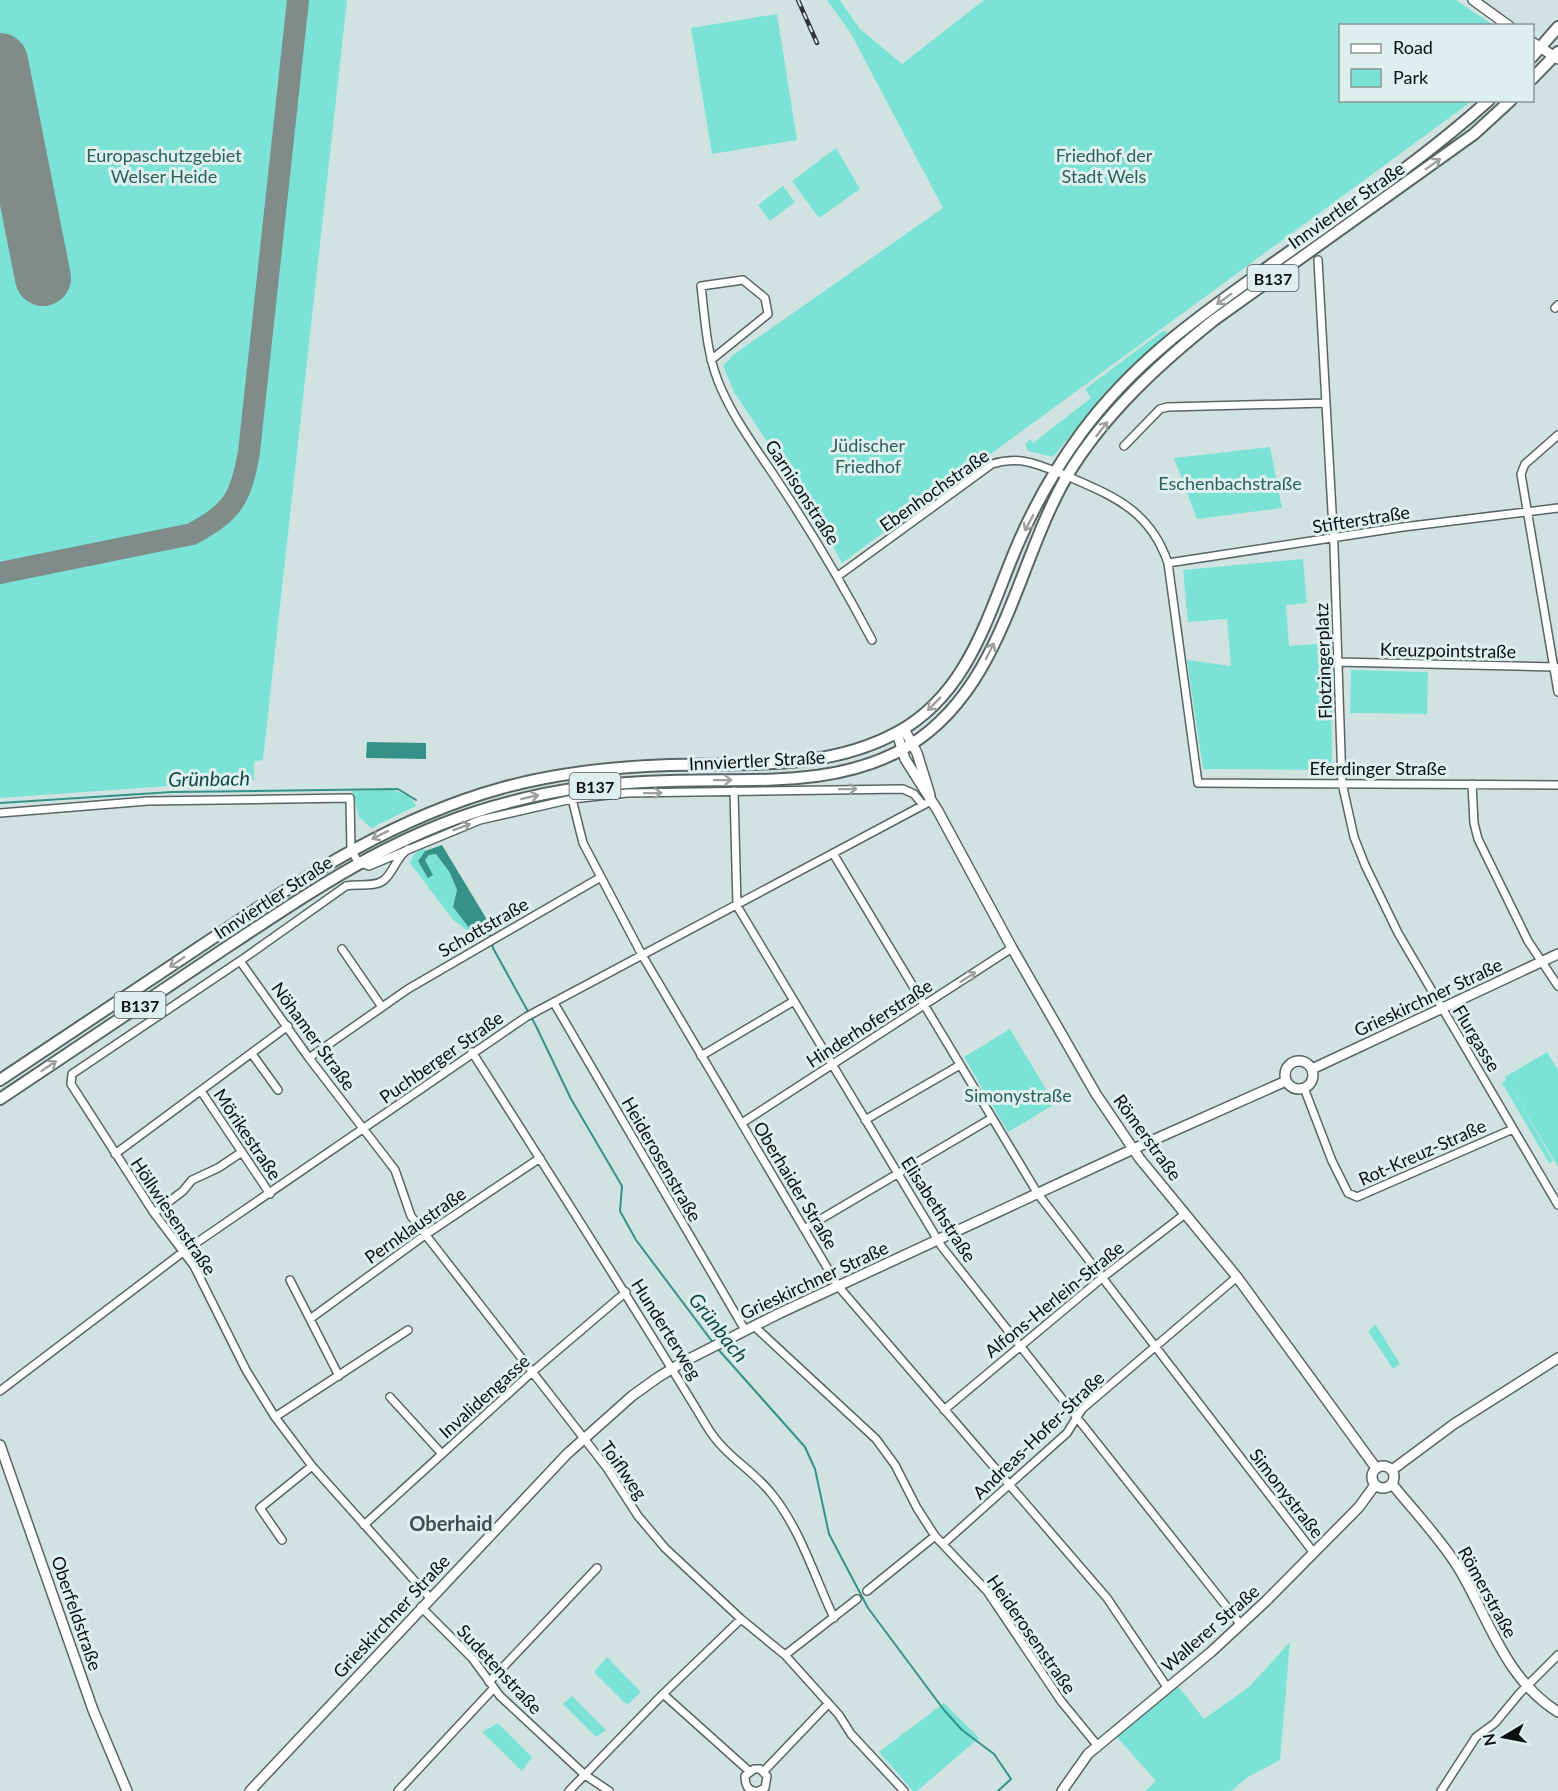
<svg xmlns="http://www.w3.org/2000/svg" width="1558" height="1791" font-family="Lato,sans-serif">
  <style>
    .green { fill: #7ae3d6 }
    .water { fill: #369289 }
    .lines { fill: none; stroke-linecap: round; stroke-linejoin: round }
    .stream { stroke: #369289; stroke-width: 2 }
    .taxiway { stroke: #808c8a; stroke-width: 22 }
    .runway { stroke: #808c8a; stroke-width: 56 }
    .street-casing { stroke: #576664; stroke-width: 10 }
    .secondary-casing { stroke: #576664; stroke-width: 12 }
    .primary-casing { stroke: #576664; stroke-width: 14 }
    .street { stroke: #fff; stroke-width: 7 }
    .secondary { stroke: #fff; stroke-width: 9 }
    .primary { stroke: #fff; stroke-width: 10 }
    .rail-casing { stroke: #2e3635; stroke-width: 4.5 }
    .rail { stroke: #def0ed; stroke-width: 2; stroke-dasharray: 7; stroke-linecap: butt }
    .oneway { stroke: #9da09f }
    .labels { text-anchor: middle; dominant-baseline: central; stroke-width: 6; stroke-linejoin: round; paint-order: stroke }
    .shield { fill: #def0ed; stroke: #4a5452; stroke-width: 1.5 }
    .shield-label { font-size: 16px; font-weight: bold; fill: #0b1110 }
    .park-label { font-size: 18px; fill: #2d6059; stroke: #def0ed }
    .street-label { font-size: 18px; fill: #0b1110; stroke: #def0ed }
    .water-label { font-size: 20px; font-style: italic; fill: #134843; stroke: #def0ed }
    .neighbourhood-label { font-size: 20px; font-weight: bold; fill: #404f4d; stroke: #def0ed }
  </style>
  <rect width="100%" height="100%" fill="#d1e3e0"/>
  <path class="green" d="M0,0H347L263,760L254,761V780L0,798Z
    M827,0H840L859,28L902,64L984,0H1456L1493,25L1340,26V100L1472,101L842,563L814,512L734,392L723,366L733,355L943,208L850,32Z
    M777,14L797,140L712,154L691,28Z
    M836,148L860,189L819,218L792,181Z
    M783,186L795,202L770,221L758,205Z
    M1164,330L1167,333L1109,388L1053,457L1028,451L1025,444L1030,439L1033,443L1091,398L1085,389Z
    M1270,447L1282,508L1197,519L1174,458Z
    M1303,559L1307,603L1286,605L1289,646L1331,643L1332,770L1203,769L1187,660L1231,666L1227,619L1188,622L1183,570Z
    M1351,670L1428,672L1427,714L1350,713Z
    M352,791C371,791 407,784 416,806L371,828L359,817Z
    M424,848L425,851L418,861L433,875L425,860L429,855L436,854L450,873L457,890L453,907L470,928L478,933L482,930L484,934L478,938L453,920L410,863L414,854Z
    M1010,1029L1055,1104L1008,1132L964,1057Z
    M1547,1052L1558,1070V1167L1511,1087L1553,1161L1549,1163L1502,1083L1506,1080L1505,1077Z
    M1376,1325L1400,1364L1393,1369L1368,1331Z
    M1290,1642L1280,1760L1248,1777L1231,1791H1145L1156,1781L1116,1736L1178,1686L1204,1719L1249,1687Z
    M607,1657L641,1692L627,1705L594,1672Z
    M572,1696L606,1730L596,1737L563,1704Z
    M944,1703L979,1738L917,1791H913L879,1752Z
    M498,1723L532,1757L522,1771L482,1732Z"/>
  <path class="water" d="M367,742L426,743V759L366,758Z
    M442,845L489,923L478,933L470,929L453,907L457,890L450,873L436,854L429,855L425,860L433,875L428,878L418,861L425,851Z"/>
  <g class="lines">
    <path class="stream" d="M0,803L172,792L398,789L416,800
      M487,924L493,948L536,1026L571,1099L622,1186L620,1211L636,1240L714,1344
      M717,1348L805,1447L815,1469L829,1534L868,1608L944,1710L962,1730L994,1754L1011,1779L998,1791"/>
    <path class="taxiway" d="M0,573L192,534C233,512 241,498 249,452L298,0"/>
    <path class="runway" d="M0,61L43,278"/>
    <defs>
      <path id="street" d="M1318,260L1334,547L1342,783L1354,837L1365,865L1398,933L1558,1205
        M1555,308L1558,305
        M711,360L768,314L765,298L743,280L701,286C705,318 706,350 718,381C733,419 759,452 781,486C814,536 844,587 872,640
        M1558,435L1525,464L1521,474L1558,692
        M1124,446L1160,409L1168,407L1326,403
        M1168,563L1403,527L1558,508
        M838,576L992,464C1021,455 1040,465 1067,476C1113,496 1150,510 1168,563L1198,783L1558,785
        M1337,662L1555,667
        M1472,784L1474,823L1478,839L1528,941L1558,986
        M734,791L737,906L942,1247L1241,1625
        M572,799L583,843L642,955L838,1286L1107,1598L1167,1687
        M0,813L148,801L350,798L351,849L358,862L369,866L480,820L572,799L627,793L903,789L914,794L923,805
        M408,849C396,857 394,872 384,880C374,888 357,883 346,886L240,961L72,1074L71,1084L154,1213L194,1266L246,1370L275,1417L312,1466L430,1598
        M834,855L1038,1194L1314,1553
        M342,949L382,1007
        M240,961L309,1058L395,1170L411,1216L607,1468L638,1516L665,1548L741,1619L785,1655L839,1715L851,1734L904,1791
        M554,1003L745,1330
        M472,1052C551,1176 630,1299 706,1425C724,1456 751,1468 771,1493C800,1528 815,1578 834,1618
        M252,1054L278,1090
        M701,1056L794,1001
        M309,1058L408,989L601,877
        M1304,1088L1332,1161L1348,1193L1357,1197L1513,1129
        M201,1091L270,1194
        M865,1120L960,1065
        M742,1123L1012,948
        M115,1154L288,1026
        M154,1213L183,1191L192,1180L218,1168L242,1152
        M804,1229L992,1118
        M290,1280L339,1376
        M310,1319L425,1235L540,1158
        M754,1326L876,1439L895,1465L917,1508L935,1536L987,1591L1061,1701L1097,1745
        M0,1391L183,1252L526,1017L931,801
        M390,1397L442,1454
        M944,1410L1102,1278L1185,1214
        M275,1417L408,1330
        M364,1525L531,1373L626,1292
        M282,1540L260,1508L312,1466
        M943,1544L1067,1433L1082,1409L1237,1277
        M867,1591L935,1536
        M421,1607L472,1658L500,1696L585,1775L609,1791
        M785,1655L857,1599
        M489,1682L597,1568
        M663,1694L749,1771
        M764,1771L828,1704
        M398,1791L493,1689
        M569,1791L663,1694L741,1619
        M755,1791C747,1791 745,1783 745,1776L754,1769H760L767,1776L765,1788L759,1791
        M1441,1791L1476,1737L1495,1723L1519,1694L1558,1655"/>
      <path id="secondary" d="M1473,0L1509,26
        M1532,42L1558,59
        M904,729L917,753L930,795
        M897,733L905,759L938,811L1012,948L1096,1094L1140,1159L1237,1277L1376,1468
        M1285 1075a14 14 0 1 1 28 0a14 14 0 1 1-28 0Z
        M1312,1069L1558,954
        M0,1445L93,1710L127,1791
        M1372 1477a11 11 0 1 1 22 0a11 11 0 1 1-22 0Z
        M1392,1470L1454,1424L1558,1358
        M1392,1484C1414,1511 1439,1537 1458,1567C1489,1618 1504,1678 1558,1712
        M250,1791L567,1454L632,1396L657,1378L683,1362L780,1313L1142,1145L1286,1081
        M1062,1791L1088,1754L1211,1652L1266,1601L1359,1507L1375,1485"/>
      <path id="primary" d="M1532,57L1558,27
        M1532,79L1558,52
        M0,1080C73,1032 146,983 219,934C308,874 397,817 502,788C556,773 613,767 669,765C747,763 827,771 898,732C969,693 988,614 1017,546C1034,506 1057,466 1082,432C1133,363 1195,319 1264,270C1340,215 1419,163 1489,100
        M0,1099C77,1048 153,996 230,945C321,885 402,829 510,802C562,788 616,782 670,781C750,778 838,789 910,745C1003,687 1016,564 1067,476C1104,414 1159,364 1214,320L1474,134L1511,100"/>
    </defs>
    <use href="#street" class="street-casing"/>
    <use href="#secondary" class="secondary-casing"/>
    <use href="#primary" class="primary-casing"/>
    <use href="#street" class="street"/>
    <use href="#secondary" class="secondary"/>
    <use href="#primary" class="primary"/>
    <defs>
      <path id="rail" d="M798,0L817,43"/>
    </defs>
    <use href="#rail" class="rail-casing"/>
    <use href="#rail" class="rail"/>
  </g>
  <defs><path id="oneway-shaft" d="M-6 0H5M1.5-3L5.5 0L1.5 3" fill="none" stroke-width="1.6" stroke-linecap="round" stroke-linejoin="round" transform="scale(1.5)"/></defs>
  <g class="oneway">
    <use href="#oneway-shaft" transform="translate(1433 164) rotate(-35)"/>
    <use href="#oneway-shaft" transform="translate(1224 299) rotate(144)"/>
    <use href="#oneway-shaft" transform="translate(1102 429) rotate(-52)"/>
    <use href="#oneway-shaft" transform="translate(1029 523) rotate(118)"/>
    <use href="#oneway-shaft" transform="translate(990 651) rotate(-63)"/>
    <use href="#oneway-shaft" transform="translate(934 704) rotate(135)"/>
    <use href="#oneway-shaft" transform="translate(723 780) rotate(-1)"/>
    <use href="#oneway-shaft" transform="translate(848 789) rotate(-1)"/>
    <use href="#oneway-shaft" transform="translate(653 793) rotate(-1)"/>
    <use href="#oneway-shaft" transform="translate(530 797) rotate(-13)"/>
    <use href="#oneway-shaft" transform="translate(462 827) rotate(-20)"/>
    <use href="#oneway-shaft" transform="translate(380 835) rotate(153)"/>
    <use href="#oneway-shaft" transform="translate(177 962) rotate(146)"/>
    <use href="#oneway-shaft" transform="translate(968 977) rotate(-33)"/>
    <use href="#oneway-shaft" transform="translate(49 1066) rotate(-34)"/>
  </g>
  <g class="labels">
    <g class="shield">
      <rect x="1247.5" y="265" width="51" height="26" rx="4.5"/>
      <rect x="569.5" y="773" width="51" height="26" rx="4.5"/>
      <rect x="114.5" y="992" width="51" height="26" rx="4.5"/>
    </g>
    <g class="shield-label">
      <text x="1273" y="278">B137</text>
      <text x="595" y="786">B137</text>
      <text x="140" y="1005">B137</text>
    </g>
    <g class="park-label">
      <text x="164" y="155">Europaschutzgebiet<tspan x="164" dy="21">Welser Heide</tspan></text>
      <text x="1104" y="155">Friedhof der<tspan x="1104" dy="21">Stadt Wels</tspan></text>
      <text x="868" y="445">Jüdischer<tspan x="868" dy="21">Friedhof</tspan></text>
      <text x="1230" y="483">Eschenbachstraße</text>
      <text x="1018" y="1095">Simonystraße</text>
    </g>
    <g class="street-label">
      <text transform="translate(1346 205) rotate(-35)">Innviertler Straße</text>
      <text transform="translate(934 490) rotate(-35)">Ebenhochstraße</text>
      <text transform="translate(803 492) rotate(57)">Garnisonstraße</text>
      <text transform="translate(1361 519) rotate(-9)">Stifterstraße</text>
      <text transform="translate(1448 650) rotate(1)">Kreuzpointstraße</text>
      <text transform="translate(1323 661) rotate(-92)">Flotzingerplatz</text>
      <text transform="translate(757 760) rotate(-3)">Innviertler Straße</text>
      <text x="1378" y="768">Eferdinger Straße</text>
      <text transform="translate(273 897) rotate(-33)">Innviertler Straße</text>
      <text transform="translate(483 927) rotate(-30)">Schottstraße</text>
      <text transform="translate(1428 997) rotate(-25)">Grieskirchner Straße</text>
      <text transform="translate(869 1023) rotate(-33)">Hinderhoferstraße</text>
      <text transform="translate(314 1036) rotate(54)">Nöhamer Straße</text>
      <text transform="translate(1477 1038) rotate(59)">Flurgasse</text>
      <text transform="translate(441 1057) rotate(-35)">Puchberger Straße</text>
      <text transform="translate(248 1134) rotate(56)">Mörikestraße</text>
      <text transform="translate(1148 1137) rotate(54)">Römerstraße</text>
      <text transform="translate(1422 1152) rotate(-24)">Rot-Kreuz-Straße</text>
      <text transform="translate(662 1159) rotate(60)">Heiderosenstraße</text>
      <text transform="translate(796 1185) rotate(59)">Oberhaider Straße</text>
      <text transform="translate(939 1209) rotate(57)">Elisabethstraße</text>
      <text transform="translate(174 1216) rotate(56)">Höllwiesenstraße</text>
      <text transform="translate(415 1225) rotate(-35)">Pernklaustraße</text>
      <text transform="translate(814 1280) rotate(-25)">Grieskirchner Straße</text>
      <text transform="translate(1054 1299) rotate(-39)">Alfons-Herlein-Straße</text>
      <text transform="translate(667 1329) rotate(58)">Hunderterweg</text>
      <text transform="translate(484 1396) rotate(-42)">Invalidengasse</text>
      <text transform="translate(1038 1435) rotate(-44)">Andreas-Hofer-Straße</text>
      <text transform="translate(624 1470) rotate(55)">Toiflweg</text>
      <text transform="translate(1287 1493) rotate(52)">Simonystraße</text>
      <text transform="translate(1488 1592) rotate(61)">Römerstraße</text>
      <text transform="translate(77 1613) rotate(71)">Oberfeldstraße</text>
      <text transform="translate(391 1616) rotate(-47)">Grieskirchner Straße</text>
      <text transform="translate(1210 1628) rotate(-41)">Wallerer Straße</text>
      <text transform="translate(1032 1634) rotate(55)">Heiderosenstraße</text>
      <text transform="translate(500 1669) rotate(47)">Sudetenstraße</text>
    </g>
    <g class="water-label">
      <text transform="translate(209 778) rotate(-1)">Grünbach</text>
      <text transform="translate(719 1327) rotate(52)">Grünbach</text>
    </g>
    <g class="neighbourhood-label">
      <text x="451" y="1523">Oberhaid</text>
    </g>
  </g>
  <rect x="1339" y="24" width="195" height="78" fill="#def0ed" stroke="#8a9795" stroke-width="1.5"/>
  <rect x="1351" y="44" width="30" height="9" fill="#ffffff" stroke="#8a9795" stroke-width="1.5"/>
  <text x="1393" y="54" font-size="18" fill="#0b1110">Road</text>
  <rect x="1351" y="69" width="30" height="18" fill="#7ae3d6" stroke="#8a9795" stroke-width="1.5"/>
  <text x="1393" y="84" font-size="18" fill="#0b1110">Park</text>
  <g transform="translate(1504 1737) rotate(260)" stroke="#def0ed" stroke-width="4.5" paint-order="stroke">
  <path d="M0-4.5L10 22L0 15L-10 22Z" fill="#0b1110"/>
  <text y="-9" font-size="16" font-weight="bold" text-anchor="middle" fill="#0b1110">N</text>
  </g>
</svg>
